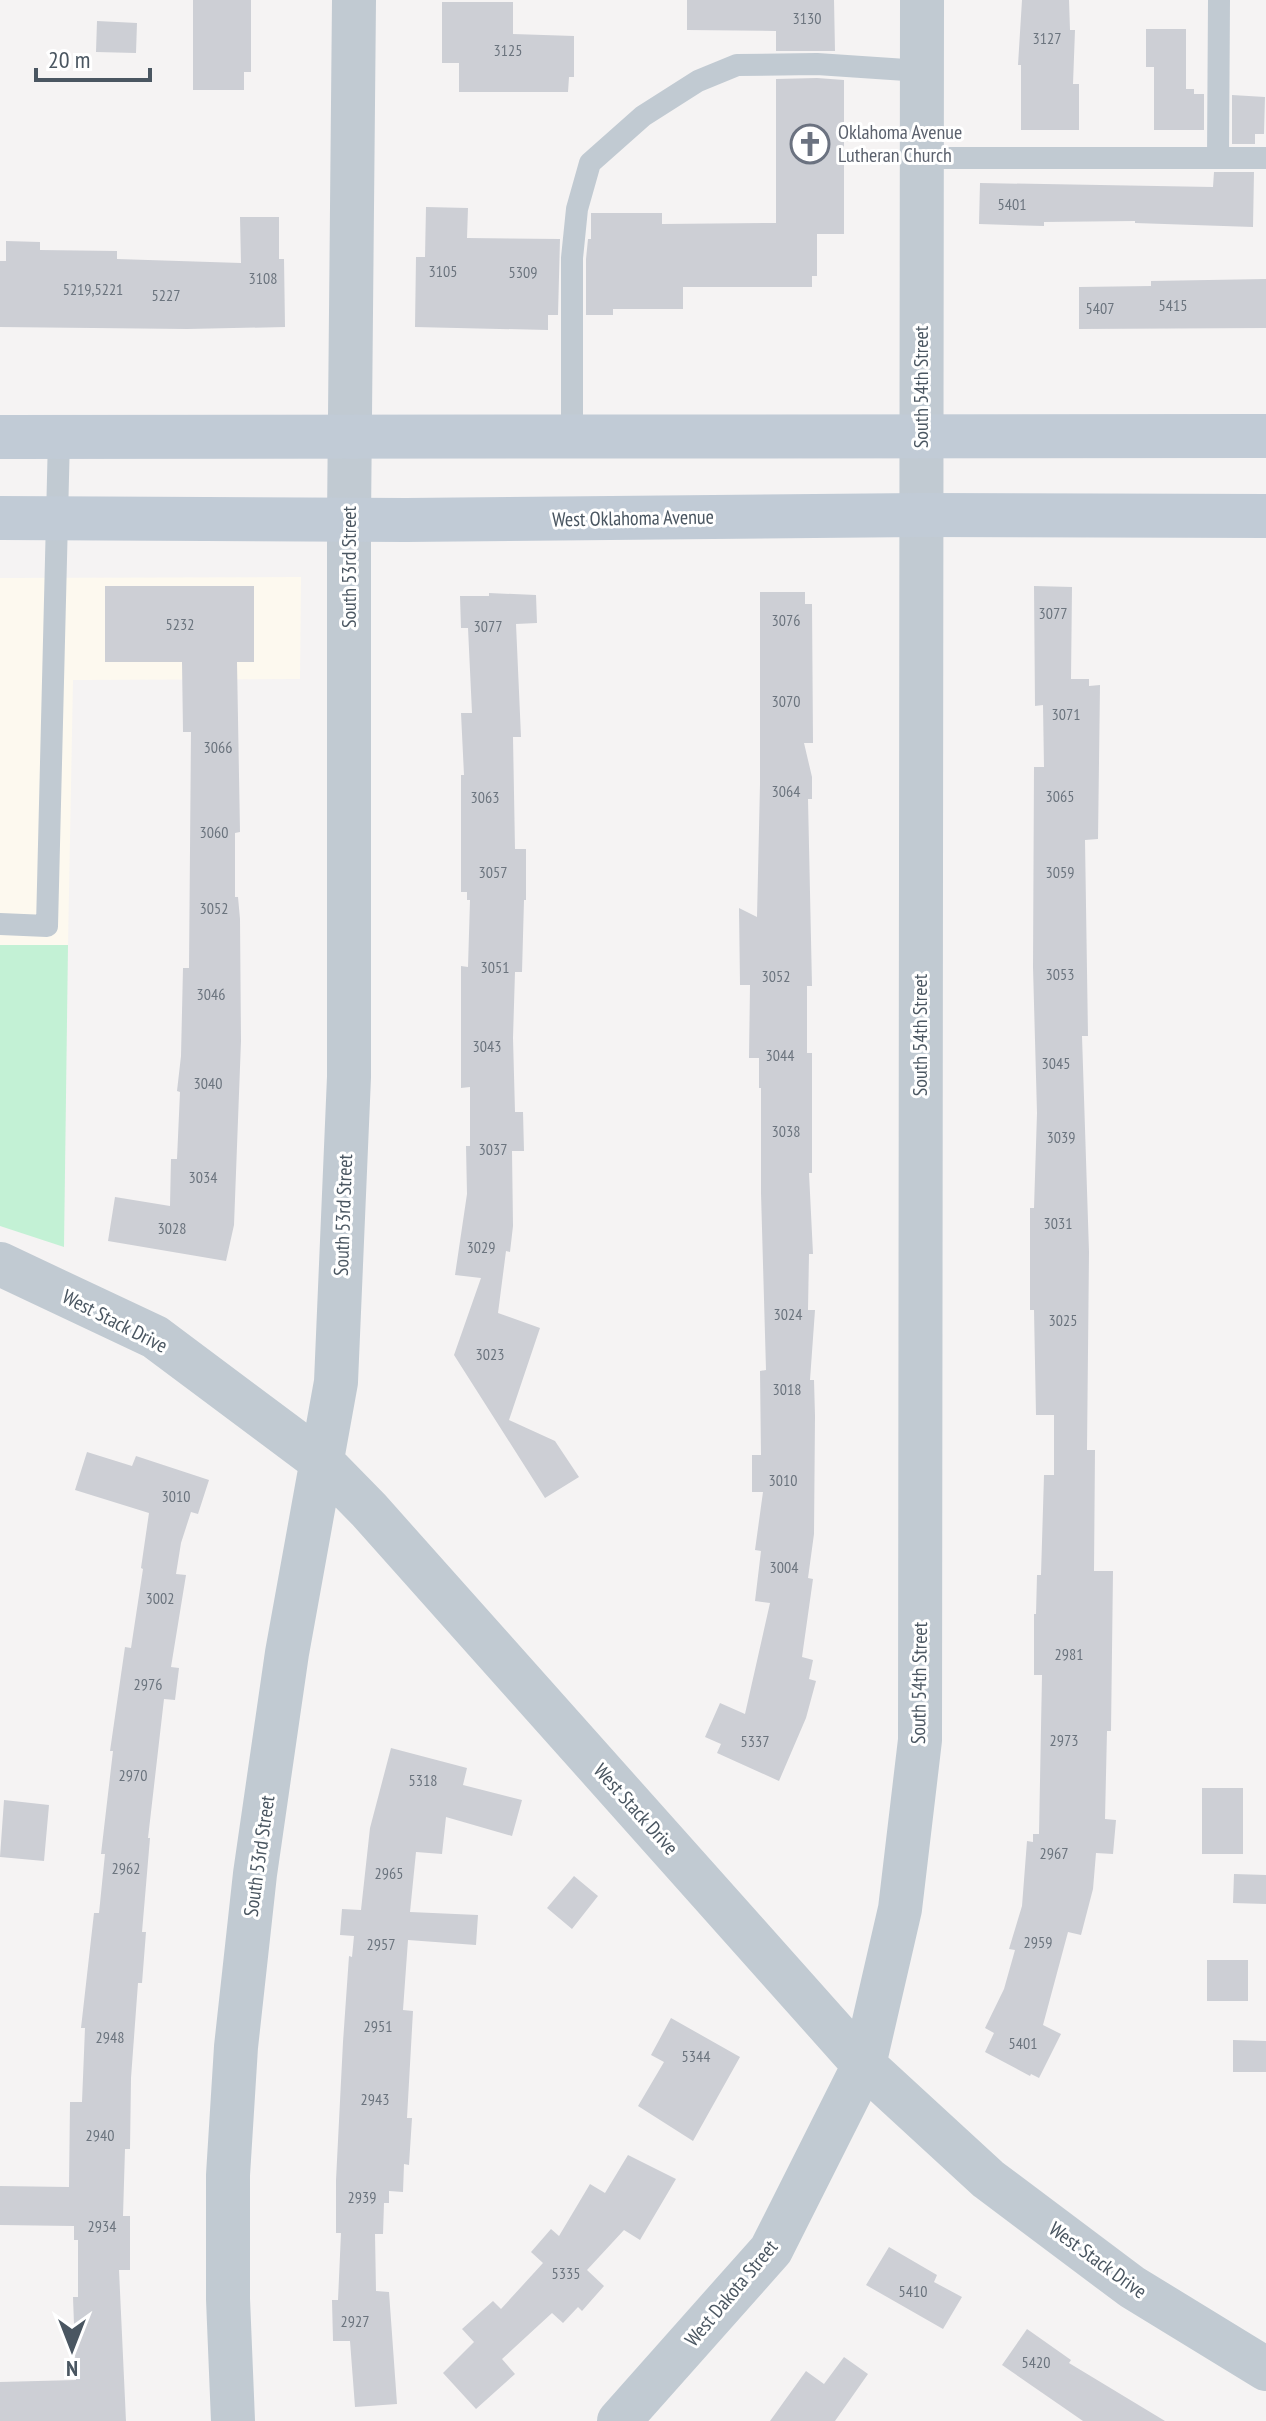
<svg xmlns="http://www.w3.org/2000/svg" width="1266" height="2421" font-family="'PT Sans Narrow',sans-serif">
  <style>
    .commercial { fill: #fdf9ef }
    .green { fill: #c3f1d5 }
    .building { fill: #cdcfd5 }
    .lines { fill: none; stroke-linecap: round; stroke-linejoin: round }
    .lane { stroke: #c1cad2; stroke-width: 22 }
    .street { stroke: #c1cad2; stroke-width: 44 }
    .secondary { stroke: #c1cbd6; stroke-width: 44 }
    .labels { text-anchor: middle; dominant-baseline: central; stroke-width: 6; stroke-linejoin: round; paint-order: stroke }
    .number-label { font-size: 16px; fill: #6b747e }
    .worship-label { font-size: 20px; fill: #5b616d; stroke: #fff; text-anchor: start }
    .street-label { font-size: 20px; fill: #4a5661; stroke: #fff }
  </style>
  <rect width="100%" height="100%" fill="#f5f3f3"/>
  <path class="commercial" d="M301,577L300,679L73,680L68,945H0V578Z"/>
  <path class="green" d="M0,945H68L64,1247L0,1226Z"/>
  <path class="building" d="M193,0H251V72H244V90H193Z
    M687,0H834L835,51H776V31L687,30Z
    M1022,0H1069L1070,30H1075L1073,84H1079V130H1021V65H1018Z
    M442,2H513V34L574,36V77H569L568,92H459V63H442Z
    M97,21L137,23L136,53L96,52Z
    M1146,29H1186V89H1194V94H1204V130H1154V67H1146Z
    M817,78L844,80V234H817V276H812V287H683V309H613V315H586V259L588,239H591V213H662V224L776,223V79Z
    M1232,95L1265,97L1264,134H1255V144H1232Z
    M1214,172H1254L1253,227L1135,223V221L1044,222V226L979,224L980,183L1213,187Z
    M426,207L468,208L467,238L560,239L558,315H548V330L415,327L416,257H425Z
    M240,217H279V259H284L285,327L187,329L0,327V261H6V241L40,242V250L117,251V259L241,263Z
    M1266,279V328L1079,329V287L1151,286V281Z
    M105,586H254V662H237L240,832L235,833V897H238L240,919L241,1041L234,1225L226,1261L108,1241L115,1197L170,1206L171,1159H177L180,1092L177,1091L181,1056L183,968H189L191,732H183L182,662H105Z
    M1034,586L1072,587L1071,679H1089V686L1100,685L1098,839L1085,840L1088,1036H1082L1089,1252L1087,1450H1095L1094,1571H1113L1111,1731H1107L1105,1819L1116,1820L1113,1854L1096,1853L1093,1889L1081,1935L1068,1932L1043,2025L1061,2034L1039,2078L1031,2074L1030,2076L985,2052L994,2033L985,2028L1004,1989L1015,1950L1009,1949L1022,1906L1027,1841L1033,1842V1834H1039L1042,1675H1034V1614H1036L1037,1575H1041L1044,1475H1054V1415H1036L1034,1310H1030V1208H1034L1037,1113L1033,967L1034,767H1044L1043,705L1035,706Z
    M760,592H805V604H812L813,743H804L812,777V799H808L812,986H807V1053H812V1173H809L813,1254H809L808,1310H815L810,1380H814L815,1416L814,1534L808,1578L813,1579L802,1657L813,1660L809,1679L816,1681L806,1718L779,1781L717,1753L721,1744L705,1737L720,1703L745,1714L770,1603L755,1601L761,1551L755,1550L763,1492H752V1455H761L760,1371L766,1370L761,1193V1088H759V1058H749L750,985H740L739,908L757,917L760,784Z
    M489,593L536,595L537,623L516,624L521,737H513L515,849H526V900H524L522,972H515L513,1038L515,1112H523L524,1151H512L513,1226L510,1252L506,1251L498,1313L540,1328L509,1420L555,1441L579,1477L545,1498L454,1355L481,1278L455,1275L467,1194L466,1146H470V1087L461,1088V966L468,967L470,900H467V892H461V775H464L461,713H472L468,628H461L460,596H489Z
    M87,1452L132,1466L136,1456L209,1480L198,1514L191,1512L181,1543L176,1574L186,1575L171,1667L179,1668L175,1700L164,1699L148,1838H150L142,1932H146L142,1983H138L131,2078L130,2149H125L123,2216H130V2270H119L126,2421H0V2382L76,2380L73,2297H78V2240H74V2226L0,2225V2186L69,2187L70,2102H82L85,2028H81L94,1913H99L105,1854H101L113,1751H110L125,1647L131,1648L143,1569L141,1568L149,1513L75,1490Z
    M391,1748L467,1768L463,1785L522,1800L512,1836L446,1817L442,1854L416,1852L410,1912L478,1915L476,1945L408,1940L403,2010L413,2011L407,2118H412L409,2165L404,2164L403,2192L389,2191V2203H384L383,2234H375L376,2291L389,2292L397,2404L355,2407L350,2341H333L332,2300H338L341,2233H336V2180L343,2042L349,1956L352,1957L354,1936L340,1935L342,1909L361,1910L370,1828Z
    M1202,1788H1243V1854H1202Z
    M4,1800L49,1805L44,1861L0,1857Z
    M1234,1874L1266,1875V1904L1233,1903Z
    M574,1876L598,1896L572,1929L547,1908Z
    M1207,1960H1248V2001H1207Z
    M671,2018L740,2057L693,2141L638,2106L664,2062L651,2055Z
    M1233,2040L1266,2041V2072H1233Z
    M628,2155L676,2179L640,2240L624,2230L587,2270L604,2286L582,2311L578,2307L563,2323L552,2313L502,2359L515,2374L476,2409L443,2373L474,2342L462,2329L493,2301L501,2309L543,2263L531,2252L551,2229L559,2236L590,2184L605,2193Z
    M889,2247L937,2275L934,2282L962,2297L943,2329L866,2285Z
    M1027,2329L1071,2360L1069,2363L1165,2421H1083L1002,2365Z
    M844,2357L868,2374L835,2421H770L806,2371L824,2384Z"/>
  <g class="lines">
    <path class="lane" d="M921,158H1266
      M1218,158L1219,0
      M572,437V258L577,209L590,163L643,116L698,81L737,65L817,64L921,71
      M0,924L47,926L59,437"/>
    <path class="street" d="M0,1264L155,1337L321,1461L369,1510L864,2065L988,2179L1132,2287L1266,2369
      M233,2421L228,2299V2175L236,2047L255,1874L287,1653L336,1382L349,1077V520L354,0
      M619,2421L771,2250L864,2065L900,1909L920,1740L922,0"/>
    <path class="secondary" d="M0,437L1266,436
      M0,518L406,520L920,515L1266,516"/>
  </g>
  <defs>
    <symbol id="church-ring" viewBox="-11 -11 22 22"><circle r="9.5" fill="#fff" stroke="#6b7280" stroke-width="1.5"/><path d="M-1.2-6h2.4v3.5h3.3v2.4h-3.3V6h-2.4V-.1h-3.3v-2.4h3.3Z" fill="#6b7280"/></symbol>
  </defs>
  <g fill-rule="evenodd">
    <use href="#church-ring" x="788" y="122" width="44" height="44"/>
  </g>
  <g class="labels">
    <g class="number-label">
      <text x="807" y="18">3130</text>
      <text x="1047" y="38">3127</text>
      <text x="508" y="50">3125</text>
      <text x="1012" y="204">5401</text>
      <text x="443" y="271">3105</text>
      <text x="523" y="272">5309</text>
      <text x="263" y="278">3108</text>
      <text x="93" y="289">5219,5221</text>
      <text x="166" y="295">5227</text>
      <text x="1173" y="305">5415</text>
      <text x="1100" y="308">5407</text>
      <text x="1053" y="613">3077</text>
      <text x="786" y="620">3076</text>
      <text x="180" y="624">5232</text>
      <text x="488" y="626">3077</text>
      <text x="786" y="701">3070</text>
      <text x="1066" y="714">3071</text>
      <text x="218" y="747">3066</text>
      <text x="786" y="791">3064</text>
      <text x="1060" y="796">3065</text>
      <text x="485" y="797">3063</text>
      <text x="214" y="832">3060</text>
      <text x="493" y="872">3057</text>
      <text x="1060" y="872">3059</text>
      <text x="214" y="908">3052</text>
      <text x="495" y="967">3051</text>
      <text x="1060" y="974">3053</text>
      <text x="776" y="976">3052</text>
      <text x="211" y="994">3046</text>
      <text x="487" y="1046">3043</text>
      <text x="780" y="1055">3044</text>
      <text x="1056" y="1063">3045</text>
      <text x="208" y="1083">3040</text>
      <text x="786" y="1131">3038</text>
      <text x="1061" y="1137">3039</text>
      <text x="493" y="1149">3037</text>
      <text x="203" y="1177">3034</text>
      <text x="1058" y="1223">3031</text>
      <text x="172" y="1228">3028</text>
      <text x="481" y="1247">3029</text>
      <text x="788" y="1314">3024</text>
      <text x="1063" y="1320">3025</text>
      <text x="490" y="1354">3023</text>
      <text x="787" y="1389">3018</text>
      <text x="783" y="1480">3010</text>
      <text x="176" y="1496">3010</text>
      <text x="784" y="1567">3004</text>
      <text x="160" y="1598">3002</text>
      <text x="1069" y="1654">2981</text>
      <text x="148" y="1684">2976</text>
      <text x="1064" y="1740">2973</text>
      <text x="755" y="1741">5337</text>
      <text x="133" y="1775">2970</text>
      <text x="423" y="1780">5318</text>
      <text x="1054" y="1853">2967</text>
      <text x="126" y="1868">2962</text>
      <text x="389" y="1873">2965</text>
      <text x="1038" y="1942">2959</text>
      <text x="381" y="1944">2957</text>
      <text x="378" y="2026">2951</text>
      <text x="110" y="2037">2948</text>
      <text x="1023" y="2043">5401</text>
      <text x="696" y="2056">5344</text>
      <text x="375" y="2099">2943</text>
      <text x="100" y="2135">2940</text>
      <text x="362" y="2197">2939</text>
      <text x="102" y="2226">2934</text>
      <text x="566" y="2273">5335</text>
      <text x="913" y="2291">5410</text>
      <text x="355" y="2321">2927</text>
      <text x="1036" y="2362">5420</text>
    </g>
    <g class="worship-label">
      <text x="838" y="132">Oklahoma Avenue<tspan x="838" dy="23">Lutheran Church</tspan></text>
    </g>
    <g class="street-label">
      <text transform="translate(921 387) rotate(-90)">South 54th Street</text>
      <text transform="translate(633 518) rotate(-1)">West Oklahoma Avenue</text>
      <text transform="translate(349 567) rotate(-90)">South 53rd Street</text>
      <text transform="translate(920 1035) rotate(-90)">South 54th Street</text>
      <text transform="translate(343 1215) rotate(-88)">South 53rd Street</text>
      <text transform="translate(115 1321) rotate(27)">West Stack Drive</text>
      <text transform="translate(919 1683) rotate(-89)">South 54th Street</text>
      <text transform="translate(636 1809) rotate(48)">West Stack Drive</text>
      <text transform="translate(259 1856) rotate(-82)">South 53rd Street</text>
      <text transform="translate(1098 2260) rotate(36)">West Stack Drive</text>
      <text transform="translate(731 2293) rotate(-50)">West Dakota Street</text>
    </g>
  </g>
  <g transform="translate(72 2349) rotate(180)" stroke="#ffffff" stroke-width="6" paint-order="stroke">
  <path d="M0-6L14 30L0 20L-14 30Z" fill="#4a5661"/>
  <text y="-12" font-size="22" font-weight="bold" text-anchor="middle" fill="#4a5661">N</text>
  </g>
  <path d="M36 68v12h114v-12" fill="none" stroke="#4a5661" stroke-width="4"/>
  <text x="48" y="68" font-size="24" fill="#4a5661" stroke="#ffffff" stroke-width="6" paint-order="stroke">20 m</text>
</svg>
